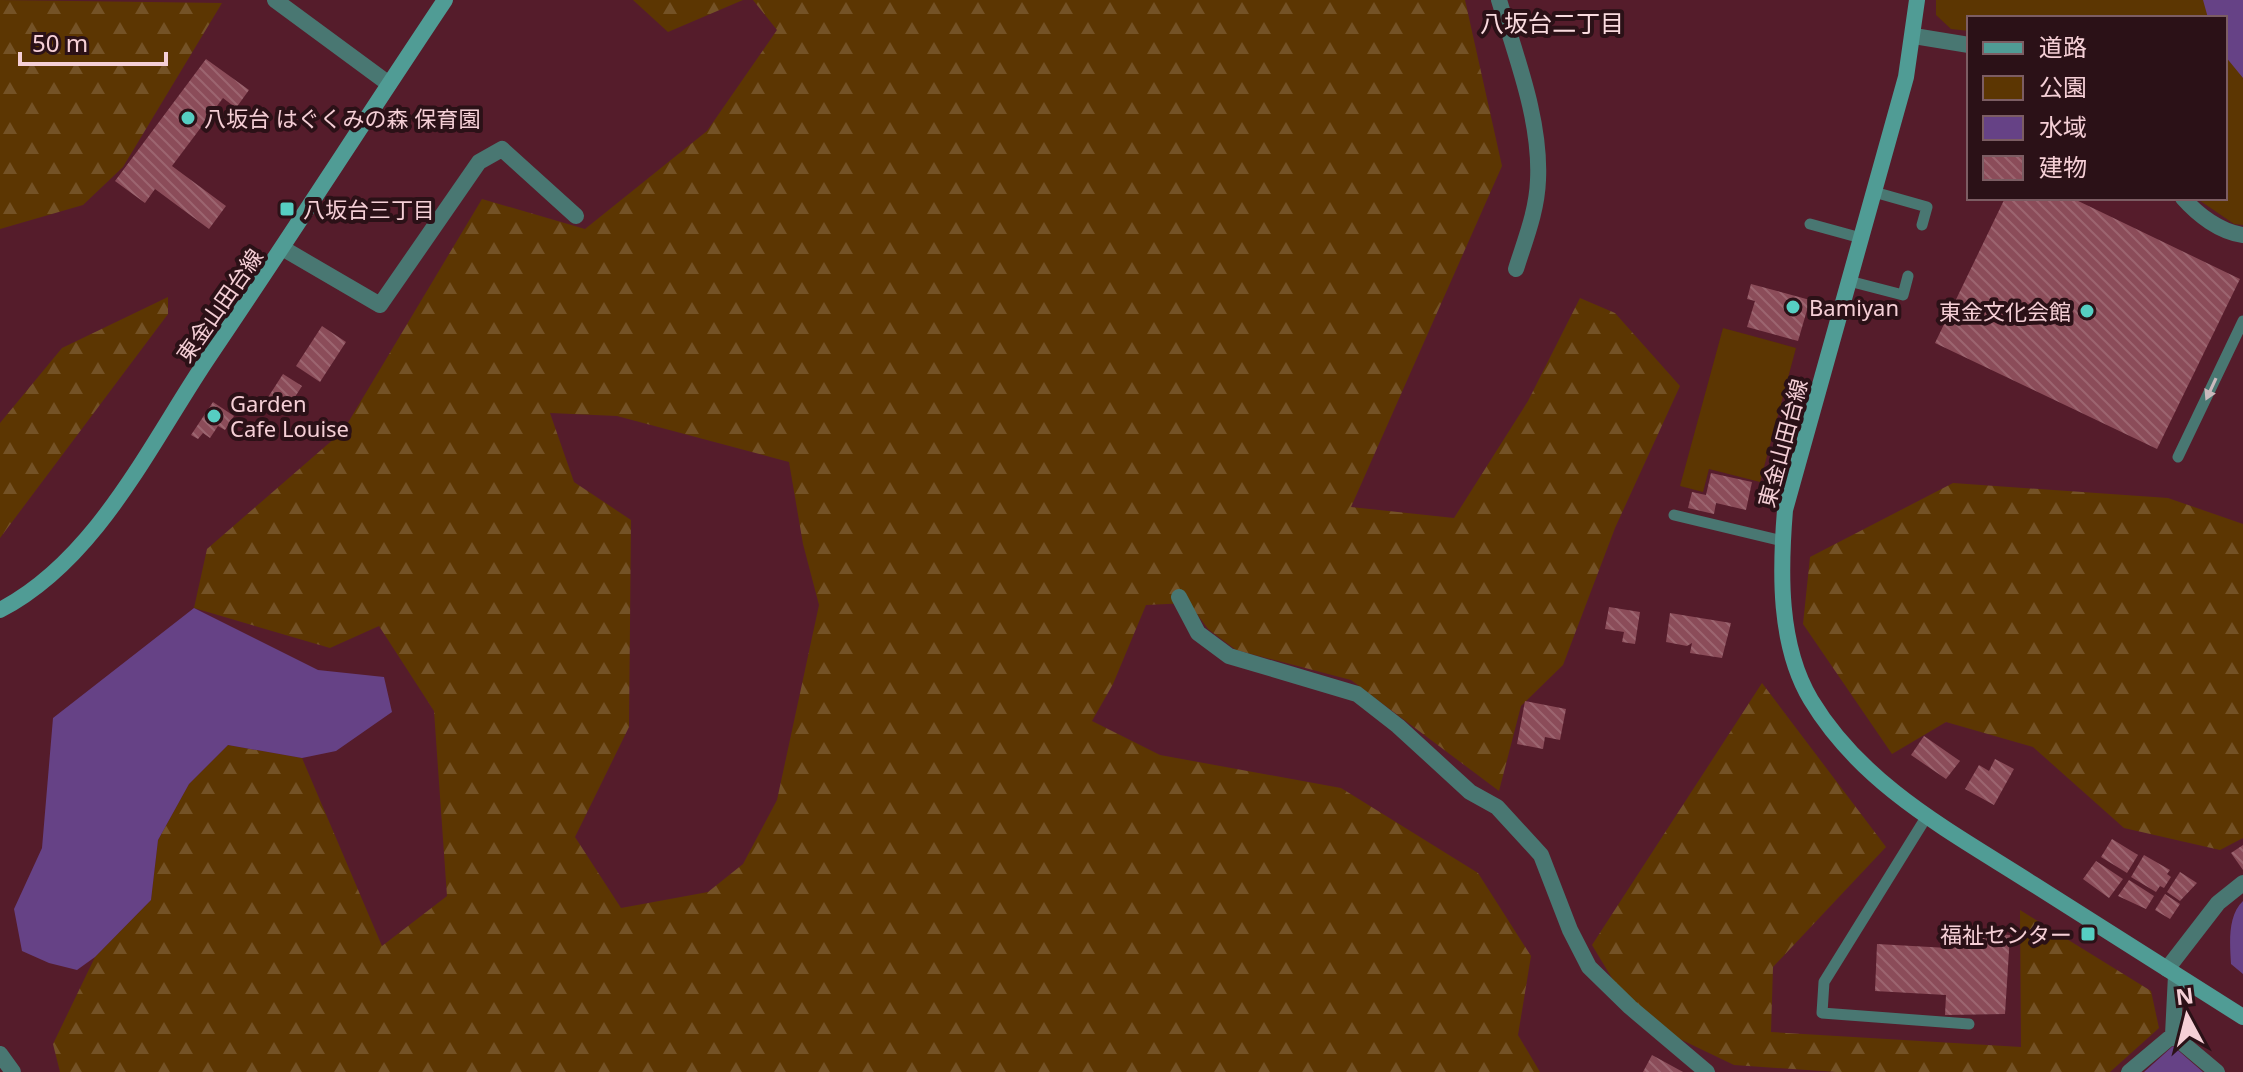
<svg xmlns="http://www.w3.org/2000/svg" width="2243" height="1072" font-family="'Noto Sans','Noto Sans JP',sans-serif">
  <style>
    .forest { fill: url(#forest-firs); fill-rule: evenodd }
    .green { fill: #5c3602 }
    .water { fill: #664286 }
    .building { fill: url(#building-back-hatch) }
    .lines { fill: none; stroke-linecap: round; stroke-linejoin: round }
    .service { stroke: #497772; stroke-width: 11 }
    .minor { stroke: #497772; stroke-width: 16 }
    .tertiary { stroke: #497772; stroke-width: 16 }
    .secondary { stroke: #509c95; stroke-width: 16 }
    .oneway { fill: #cab9bd }
    .poi-dot { fill: #56cec2; stroke: #2b1117; stroke-width: 3 }
    .labels { text-anchor: middle; dominant-baseline: central; stroke-width: 8; stroke-linejoin: round; paint-order: stroke }
    .poi-label { font-size: 22px; fill: #f5cfd6; stroke: #2b1117; text-anchor: start }
    .street-label { font-size: 22px; fill: #f5cfd6; stroke: #2b1117 }
    .neighbourhood-label { font-size: 24px; fill: #f9dbdf; stroke: #2b1117 }
  </style>
  <defs>
    <pattern id="forest-firs" width="22" height="20" patternUnits="userSpaceOnUse" patternTransform="scale(2)"><rect width="22" height="20" fill="#5c3602"/><path d="M5 1l3.5 6h-7zM16 11l3.5 6h-7z" fill="#745226"/></pattern>
    <pattern id="building-back-hatch" width="6" height="6" patternUnits="userSpaceOnUse" patternTransform="scale(2)"><rect width="6" height="6" fill="#8b4c59"/><path d="M-1 5l2 2M0 0l6 6M5-1l2 2" fill="none" stroke="#9c6570"/></pattern>
  </defs>
  <rect width="100%" height="100%" fill="#551c2b"/>
  <path class="forest" d="M0,0L222,3L123,167L83,205L0,229Z
    M633,0H743L668,32Z
    M753,0H1465L1502,166L1351,507L1454,518L1528,401L1580,298L1615,313L1680,386L1615,528L1563,665L1521,706L1499,791L1351,680L1236,650L1208,629L1189,603L1146,605L1113,684L1092,721L1160,755L1341,788L1478,873L1531,956L1518,1035L1540,1072H60L53,1044L95,957L151,900L158,840L189,784L228,745L302,758L382,946L447,896L434,711L379,626L330,648L194,608L207,549L343,431L482,199L585,229L707,131L777,30ZM550,413L617,416L789,462L803,544L819,605L777,800L743,864L708,892L621,908L575,837L629,727L631,520L574,482Z
    M168,297V314L0,538V423L62,348Z
    M1953,483L2168,498L2243,524V838L2220,850L2124,828L2033,747L1946,722L1892,754L1803,624L1810,557Z
    M1762,683L1886,847L1773,967L1771,1032L2021,1047L2020,910L2151,991L2159,1028L2110,1072H1836L1734,1065L1636,1018L1592,945Z"/>
  <path class="green" d="M1936,0H2243V225L2234,224L2196,198H2225V18H1969V31L1951,29L1936,15Z
    M1723,328L1796,348L1760,482L1709,469L1703,492L1680,486Z"/>
  <path class="water" d="M2203,0H2243V78L2225,56V18H2208Z
    M194,608L318,670L384,677L392,712L336,751L302,758L228,745L189,784L158,840L151,900L95,957L77,970L49,963L22,951L14,909L42,848L53,718Z
    M2243,901V974L2231,964C2230,945 2227,916 2243,901Z
    M2173,1046L2203,1072H2144Z"/>
  <path class="building" d="M206,59L249,90L236,108L223,98L172,166L226,206L209,229L155,189L145,203L115,181Z
    M2005,198H2072L2240,279L2157,449L1935,343Z
    M1751,284L1810,300L1798,341L1747,327L1755,301L1747,299Z
    M322,326L346,342L320,382L296,366Z
    M283,374L302,386L284,414L265,402Z
    M213,402L234,416L225,430L218,426L210,438L203,433L198,439L191,435Z
    M1711,473L1752,482L1746,510L1716,503L1714,514L1688,508L1692,492L1706,495Z
    M1609,607L1640,612L1635,644L1622,642L1624,632L1605,629Z
    M1670,613L1731,623L1722,658L1690,653L1692,643L1687,646L1666,642Z
    M1525,701L1566,709L1560,740L1545,737L1543,749L1517,744Z
    M1924,736L1960,761L1946,779L1911,755Z
    M1995,759L2014,769L1994,805L1965,789L1979,765L1989,771Z
    M2112,839L2138,855L2127,873L2101,857Z
    M2243,845V870L2231,853Z
    M2144,855L2170,870L2167,874L2171,877L2164,888L2160,886L2156,892L2131,877Z
    M2096,861L2123,879L2109,898L2083,879Z
    M2180,872L2197,883L2180,901L2167,892Z
    M2129,880L2154,896L2146,909L2118,896Z
    M2165,894L2180,904L2170,919L2155,910Z
    M1949,932L2010,935L2005,1014L1945,1015L1946,995L1875,991L1877,944L1948,948Z
    M1652,1055L1683,1072H1643Z"/>
  <g class="lines">
    <path class="service" d="M1874,192L1927,207L1922,225
      M1810,224L1861,238
      M1849,281L1903,295L1908,276
      M2178,457L2243,321
      M1674,515L1783,541
      M1927,816L1824,982L1822,1013L1969,1024"/>
    <path class="minor" d="M1499,0C1516,57 1541,120 1538,180C1537,211 1525,240 1516,269
      M1914,36L1969,45
      M2183,198C2198,215 2220,232 2243,235
      M284,249L380,305L479,162L502,149L576,216
      M1179,597L1198,633L1229,656L1357,694L1398,726L1470,792L1497,807L1541,855L1570,930L1589,967L1630,1007L1707,1072
      M2167,969L2218,903L2243,883
      M2173,1035L2217,1072
      M0,1054L13,1072
      M2129,1072L2173,1035L2176,975"/>
    <path class="tertiary" d="M275,0L389,84"/>
    <path class="secondary" d="M1917,0L1906,77L1785,510C1780,571 1778,645 1811,700C1863,786 1950,831 2033,884C2103,928 2173,973 2243,1017
      M0,610C98,559 151,442 210,355C290,237 366,118 445,0"/>
  </g>
  <defs><path id="oneway-solid" d="M-6-.8H1V-3.2L6.5 0L1 3.2V.8H-6Z" transform="scale(2)"/></defs>
  <use class="oneway" href="#oneway-solid" transform="translate(2211 389) rotate(115)"/>
  <g class="poi-dot">
    <circle cx="188" cy="118" r="8"/>
    <rect x="279" y="201" width="16" height="16" rx="4"/>
    <circle cx="1793" cy="307" r="8"/>
    <circle cx="2087" cy="311" r="8"/>
    <circle cx="214" cy="416" r="8"/>
    <rect x="2080" y="926" width="16" height="16" rx="4"/>
  </g>
  <g class="labels">
    <g class="poi-label">
      <text x="204" y="118">八坂台 はぐくみの森 保育園</text>
      <text x="303" y="209">八坂台三丁目</text>
      <text x="1809" y="307">Bamiyan</text>
      <text x="2071" y="311" text-anchor="end">東金文化会館</text>
      <text x="230" y="403">Garden<tspan x="230" dy="25">Cafe Louise</tspan></text>
      <text x="2072" y="934" text-anchor="end">福祉センター</text>
    </g>
    <g class="street-label">
      <text transform="translate(219 305) rotate(-55)">東金山田台線</text>
      <text transform="translate(1782 443) rotate(-75)">東金山田台線</text>
    </g>
    <g class="neighbourhood-label">
      <text x="1552" y="22">八坂台二丁目</text>
    </g>
  </g>
  <rect x="1967" y="16" width="260" height="184" fill="#2b1117" stroke="#7c5d63" stroke-width="2"/>
  <rect x="1983" y="42" width="40" height="12" fill="#509c95" stroke="#7c5d63" stroke-width="2"/>
  <text x="2039" y="56" font-size="24" fill="#f5cfd6">道路</text>
  <rect x="1983" y="76" width="40" height="24" fill="#5c3602" stroke="#7c5d63" stroke-width="2"/>
  <text x="2039" y="96" font-size="24" fill="#f5cfd6">公園</text>
  <rect x="1983" y="116" width="40" height="24" fill="#664286" stroke="#7c5d63" stroke-width="2"/>
  <text x="2039" y="136" font-size="24" fill="#f5cfd6">水域</text>
  <rect x="1983" y="156" width="40" height="24" fill="url(#building-back-hatch)" stroke="#7c5d63" stroke-width="2"/>
  <text x="2039" y="176" font-size="24" fill="#f5cfd6">建物</text>
  <g transform="translate(2187 1016) rotate(353)" stroke="#2b1117" stroke-width="6" paint-order="stroke">
  <path d="M0-6L14 30L0 20L-14 30Z" fill="#f5cfd6"/>
  <text y="-12" font-size="22" font-weight="bold" text-anchor="middle" fill="#f5cfd6">N</text>
  </g>
  <path d="M20 52v12h146v-12" fill="none" stroke="#f5cfd6" stroke-width="4"/>
  <text x="32" y="52" font-size="24" fill="#f5cfd6" stroke="#2b1117" stroke-width="6" paint-order="stroke">50 m</text>
</svg>
